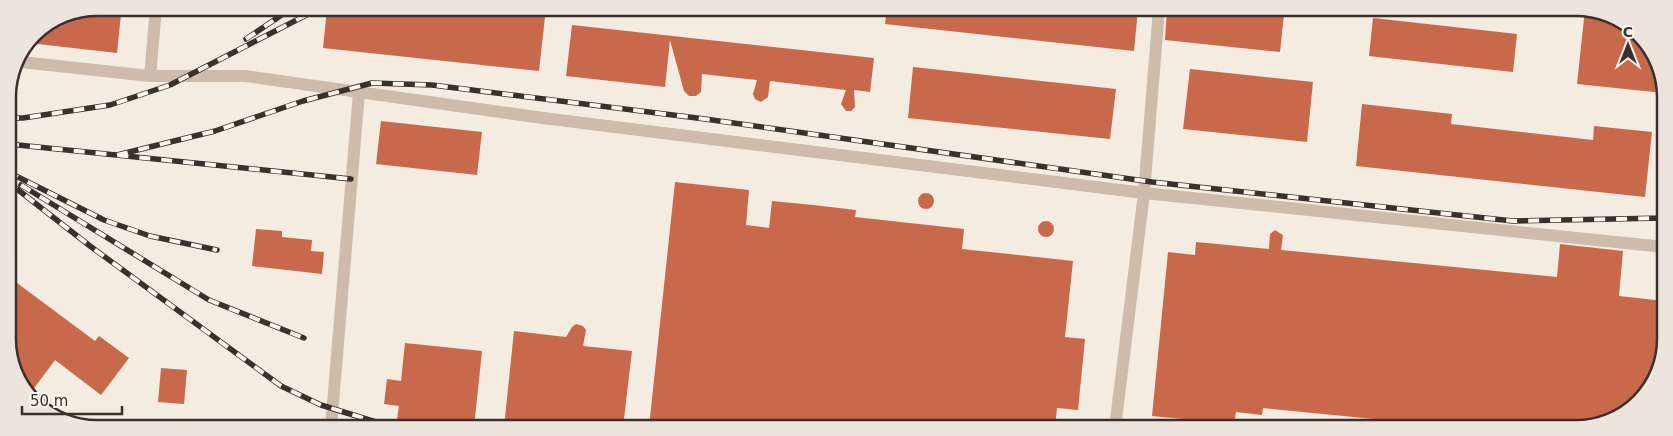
<svg xmlns="http://www.w3.org/2000/svg" width="1673" height="436" font-family="'DejaVu Sans',sans-serif">
  <style>
    .building { fill: #c8694b }
    .lines { fill: none; stroke-linecap: round; stroke-linejoin: round }
    .minor { stroke: #cdbbac; stroke-width: 12 }
    .rail-casing { stroke: #3b302b; stroke-width: 5.5 }
    .rail { stroke: #fbf5ee; stroke-width: 4; stroke-dasharray: 11; stroke-linecap: butt }
    .rim { fill: none; stroke: #3b302b; stroke-width: 2.5 }
  </style>
  <rect width="100%" height="100%" fill="#f4ebe1"/>
  <path class="building" d="M401,8H546L539,71L323,48L327,9L400,17Z
    M887,8L1138,9L1134,51L885,24Z
    M1167,9H1234L1284,14L1280,52L1165,40Z
    M1585,9H1594L1640,34L1664,79V93L1577,84Z
    M84,10L121,14L117,53L29,43L34,34L63,14Z
    M1373,18L1517,34L1513,72L1369,56Z
    M572,25L874,58L870,92L854,90L855,107L851,111H846L841,104L846,90L770,81L768,97L761,102L755,99L753,94L757,80L702,74L701,92L696,96H689L684,91L670,40L665,87L566,76Z
    M913,67L1116,89L1110,139L908,118Z
    M1190,69L1313,82L1307,142L1183,129Z
    M1362,104L1452,114L1451,124L1593,140L1594,126L1652,132L1645,197L1356,166Z
    M381,121L482,132L477,175L376,164Z
    M675,182L749,190L746,225L769,228L772,201L813,205L856,210L855,217L964,229L962,249L1073,261L1065,337L1085,339L1078,410L1057,408L1055,428L649,427Z
    M918 201a8 8 0 1 1 16 0a8 8 0 1 1-16 0Z
    M1038 229a8 8 0 1 1 16 0a8 8 0 1 1-16 0Z
    M256,229L282,231V237L312,240L311,251L324,252L322,274L252,266Z
    M1275,230L1283,235L1281,250L1557,277L1560,244L1623,251L1619,296L1664,301V357L1635,406L1582,428H1465L1263,408L1262,415L1236,412L1234,424L1152,416L1168,252L1195,255L1196,242L1269,249L1270,234Z
    M9,277L95,341L99,336L129,358L101,395L55,360L32,391L25,385L9,357Z
    M576,324L583,326L586,330L583,346L632,351L623,427H504L514,331L566,337L572,327Z
    M405,343L482,351L474,427L397,419L399,406L384,404L387,379L401,381Z
    M161,368L187,370L184,404L158,402Z"/>
  <g class="lines">
    <path class="minor" d="M21,62L150,76H245L543,118L1144,193L1159,9
      M150,76L156,8
      M331,427L359,92
      M1115,428L1144,193L1664,247"/>
    <defs>
      <path id="rail" d="M711,8L760,13
        M246,39L292,8
        M8,118H23L110,105L170,85L320,8
        M8,144L351,179
        M117,155L215,131L303,101L372,83L432,85L705,119L1152,182L1513,221L1664,218
        M8,172L104,220L150,236L217,250
        M8,182L90,246L281,386L321,405L376,422L405,427
        M21,185L209,300L304,338"/>
    </defs>
    <use href="#rail" class="rail-casing"/>
    <use href="#rail" class="rail"/>
  </g>
  <path d="M0 0H1673V436H0ZM97 16H1576A81 81 0 0 1 1657 97V339A81 81 0 0 1 1576 420H97A81 81 0 0 1 16 339V97A81 81 0 0 1 97 16Z" fill="#ece5de" fill-rule="evenodd"/>
  <path class="rim" d="M97 16H1576A81 81 0 0 1 1657 97V339A81 81 0 0 1 1576 420H97A81 81 0 0 1 16 339V97A81 81 0 0 1 97 16Z"/>
  <g transform="translate(1628 45)" stroke="#fbf5ee" stroke-width="4" paint-order="stroke">
  <path d="M0-4L9 19L0 12L-9 19Z" fill="#3b302b"/>
  <text y="-8" font-size="14" font-weight="bold" text-anchor="middle" fill="#3b302b">С</text>
  </g>
  <path d="M22 406v8h100v-8" fill="none" stroke="#3b302b" stroke-width="2.5"/>
  <text x="30" y="406" font-size="15" fill="#3b302b" stroke="#fbf5ee" stroke-width="4" paint-order="stroke">50 m</text>
</svg>
